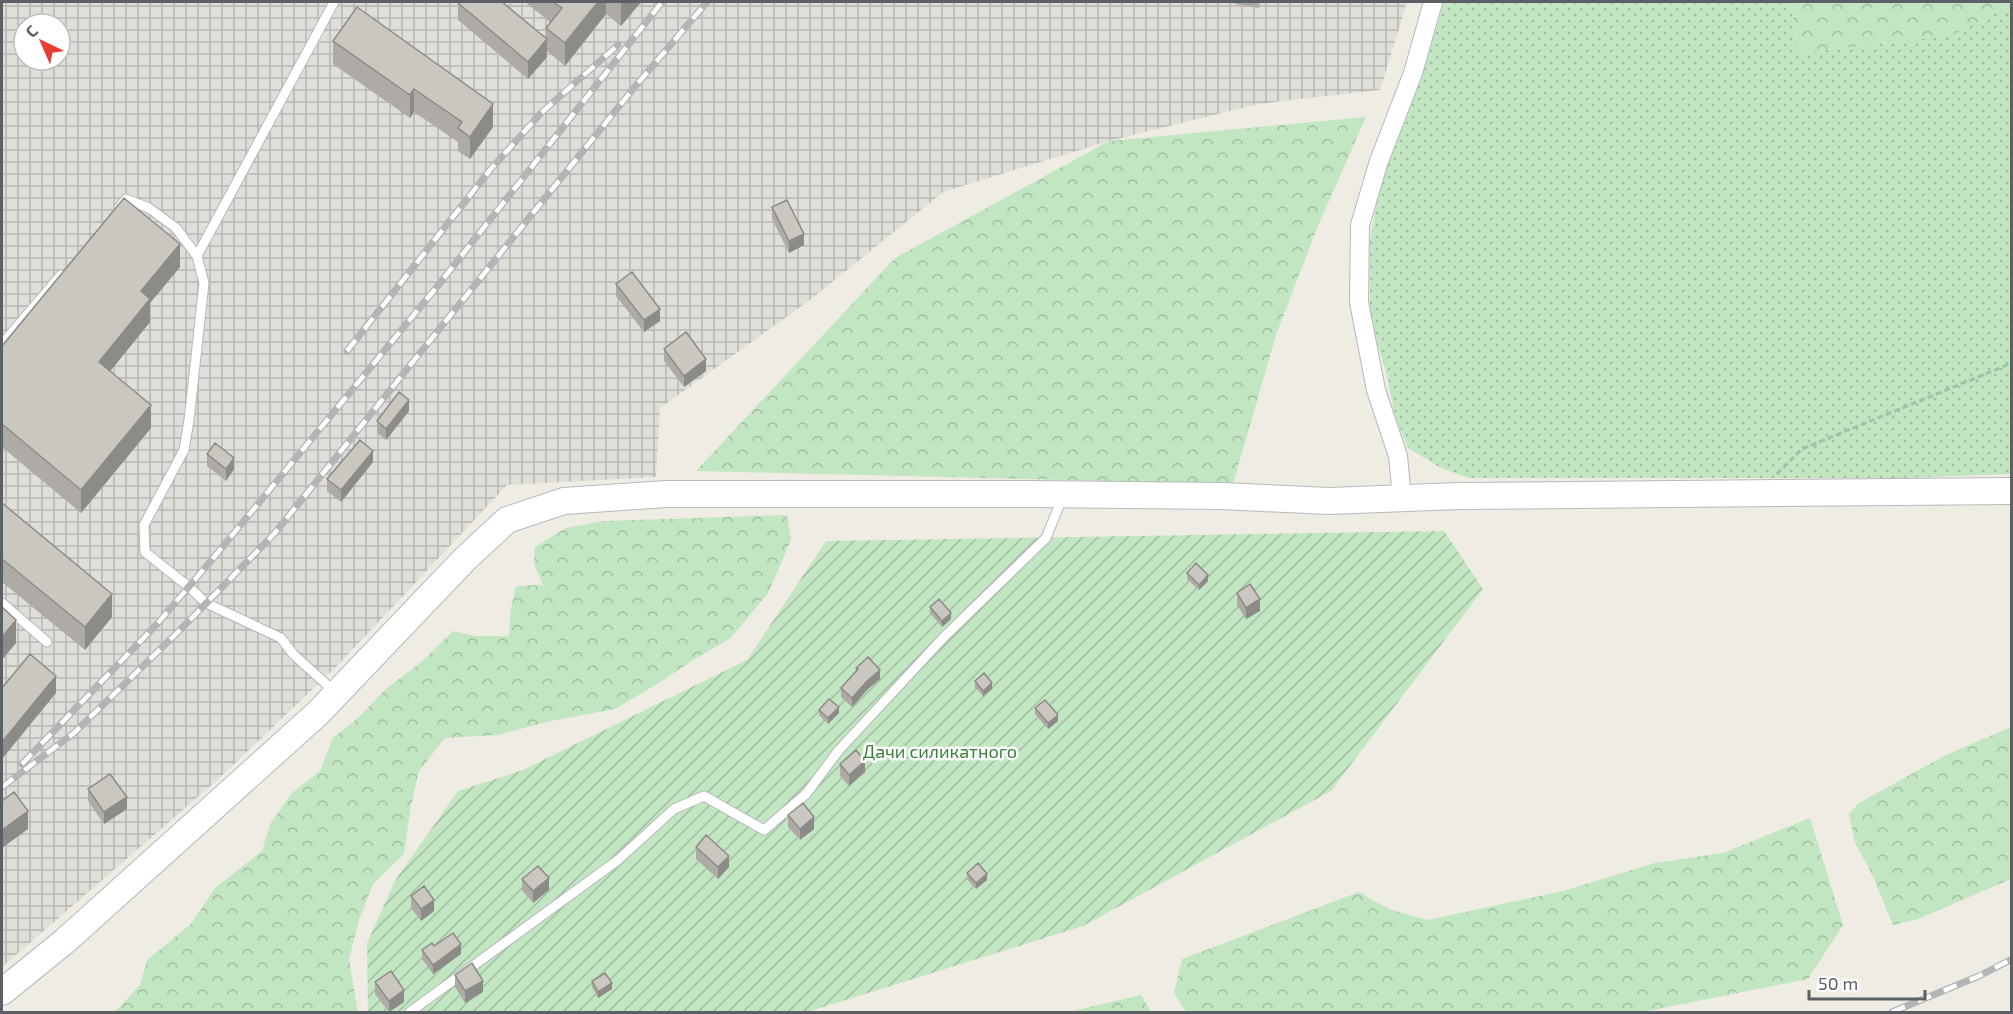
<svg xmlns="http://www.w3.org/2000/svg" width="2013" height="1014" font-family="'Exo 2',sans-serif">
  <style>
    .industrial { fill: url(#industrial-grid); fill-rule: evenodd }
    .grass { fill: url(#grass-dots) }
    .forest { fill: url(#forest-crowns) }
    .garden { fill: url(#garden-furrows) }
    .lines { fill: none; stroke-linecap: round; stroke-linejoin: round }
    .lane-casing { stroke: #b5b7bb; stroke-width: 11 }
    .street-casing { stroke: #b5b7bb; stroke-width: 20 }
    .secondary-casing { stroke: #b6b9be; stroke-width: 28 }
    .path { stroke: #9ac6a6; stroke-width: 3; stroke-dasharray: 6 3; stroke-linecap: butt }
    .lane { stroke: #fff; stroke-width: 9 }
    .street { stroke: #fff; stroke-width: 18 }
    .secondary { stroke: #fff; stroke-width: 26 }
    .rail-casing { stroke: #b3b4b5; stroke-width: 7 }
    .rail { stroke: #fff; stroke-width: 4.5; stroke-dasharray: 14; stroke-linecap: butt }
    .wall { fill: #aeaba6 }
    .shaded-wall { fill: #8d8b87 }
    .building { fill: #cac7c1; stroke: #8d8b87; stroke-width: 1.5 }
    .labels { text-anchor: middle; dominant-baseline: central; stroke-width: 5; stroke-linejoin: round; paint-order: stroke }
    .park-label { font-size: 18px; fill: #358238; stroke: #fff }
  </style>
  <defs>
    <pattern id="industrial-grid" width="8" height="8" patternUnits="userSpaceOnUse" patternTransform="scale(1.5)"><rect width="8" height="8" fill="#e0ded9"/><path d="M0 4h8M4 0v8" fill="none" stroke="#b9b7b4"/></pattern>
    <pattern id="grass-dots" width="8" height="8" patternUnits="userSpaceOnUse" patternTransform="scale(1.5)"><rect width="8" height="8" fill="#c2e6c1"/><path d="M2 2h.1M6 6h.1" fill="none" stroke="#a1bea0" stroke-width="1.8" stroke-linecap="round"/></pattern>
    <pattern id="forest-crowns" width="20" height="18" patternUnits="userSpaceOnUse" patternTransform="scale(1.5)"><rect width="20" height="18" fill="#c2e6c1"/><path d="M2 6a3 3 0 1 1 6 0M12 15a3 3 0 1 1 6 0" fill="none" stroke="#a1bea0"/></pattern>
    <pattern id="garden-furrows" width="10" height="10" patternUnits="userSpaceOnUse" patternTransform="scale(1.5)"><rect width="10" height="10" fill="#c2e6c1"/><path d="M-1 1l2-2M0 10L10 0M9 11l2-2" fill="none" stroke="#a1bea0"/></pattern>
  </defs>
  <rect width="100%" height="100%" fill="#efece4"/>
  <path class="industrial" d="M2,2H1407L1380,90L1258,104L1109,141L943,192L810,300L660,408L656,477L507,485L338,665L215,782L2,967ZM24,24H60V60H24Z"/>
  <path class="grass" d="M1444,2H1790L1798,53L1908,41L1956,33L2011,4V474L1901,478H1469L1441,468L1408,448L1395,416L1387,375L1370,319V240L1379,190L1394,139L1420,82Z"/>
  <path class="forest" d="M1790,2H2011L2012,4L1956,33L1908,41L1798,53Z
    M1366,117L1317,228L1276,335L1233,484L696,471L895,258L1109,141Z
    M787,515L791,539L779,568L768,593L731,638L693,660L662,681L615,709L551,721L498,735L445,738L419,771L410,811L404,854L373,884L359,920L349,959L358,1012H113L119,1008L140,985L147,960L191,924L215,888L262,851L270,824L292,793L320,771L333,738L359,717L386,689L420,663L453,631L475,636H509L511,608L516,586L543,585L534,564L535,547L566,528L603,521Z
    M2011,727V879L1918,919L1893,925L1871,872L1855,843L1849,814L1859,803L1946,755Z
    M1810,818L1843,925L1808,979L1643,1012H1186L1174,993L1182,959L1359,892L1389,909L1427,920L1563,891L1655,863L1723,853Z
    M1141,995L1151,1012H1068Z"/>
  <path class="garden" d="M1444,531L1483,589L1331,791L1083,926L807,1012H368L367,943L396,879L458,791L523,770L747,660L826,541Z"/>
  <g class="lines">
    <defs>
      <path id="lane" d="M119,208L126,199L149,208L176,228L197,256L204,283L189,420L184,450L144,525L145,552L189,587L206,603L281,638L293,654L335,692
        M197,256L334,2
        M2,344L61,275
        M2,603L47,642
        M410,1012L618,860L674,809L704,796L764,830L806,794L839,750L944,637L1046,538L1063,496"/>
      <path id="street" d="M1402,498L1398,456L1376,390L1359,302L1360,225L1379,161L1413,73L1433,2"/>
      <path id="secondary" d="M2,992L65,941L318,713L465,559L507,520L564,501L666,494H1033L1221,496L1329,501L1459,496L2012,491"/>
    </defs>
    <use href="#lane" class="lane-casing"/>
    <use href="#street" class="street-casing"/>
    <use href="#secondary" class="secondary-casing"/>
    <path class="path" d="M1777,474L1802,449L2012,363"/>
    <use href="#lane" class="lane"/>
    <use href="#street" class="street"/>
    <use href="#secondary" class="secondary"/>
    <defs>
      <path id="rail" d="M347,351L490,170L541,113L618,45
        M22,764L157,624L215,556L436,288L662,2
        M2,787L74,733L180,630L274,534L633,89L707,2
        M1892,1012L1979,976L2012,959"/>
    </defs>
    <use href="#rail" class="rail-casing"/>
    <use href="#rail" class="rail"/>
  </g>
  <path class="wall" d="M525,2H641L621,26L606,14L565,66L547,51V57L528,79L458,20V3L546,39V28L550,22Z
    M1235,2H1260L1259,8L1235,4Z
    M333,41L493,127L470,159L458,151V142L414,112L410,118L333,64Z
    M772,207L804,245L789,253L772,219Z
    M180,267L150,303V322L110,371L151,428L81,513L2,447V346Z
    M616,284L660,321L644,332L616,296Z
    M664,349L706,371L684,387L664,361Z
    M409,411L386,440L377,433V421Z
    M207,454L234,469L226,481L207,466Z
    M373,462L341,502L327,491V479Z
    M2,503L112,617L85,650L2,582Z
    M1187,573L1208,581L1199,590L1187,579Z
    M1237,593L1260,611L1246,619L1237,605Z
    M930,607L951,619L942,627L930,613Z
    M856,668L880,679L868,689L852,707L841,697V688L856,671Z
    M975,681L992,689L983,696L975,687Z
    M1035,708L1058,721L1048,729L1035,714Z
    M819,710L839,713L828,724L819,715Z
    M840,764L865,772L849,786L840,776Z
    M88,789L127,809L104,824L88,801Z
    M788,815L814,829L800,840L788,827Z
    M696,847L729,867L718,879L696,859Z
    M967,873L987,880L976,889L967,879Z
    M522,879L549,890L533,903L522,890Z
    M411,896L434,911L421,921L411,908Z
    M434,946L461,954L433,974L422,959V950Z
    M455,975L483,992L465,1003L455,987Z
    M592,981L612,989L598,998L592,987Z
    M375,982L404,1002L389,1012L375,994Z"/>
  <path class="shaded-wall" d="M598,2H606V14L565,66V43Z
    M622,2H641L621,26V3Z
    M547,39V57L528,79V62Z
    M414,89V112L410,118V95Z
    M493,104V127L470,159V137Z
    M804,234V245L789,253V241Z
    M180,244V267L150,303V322L99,385V362L141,291Z
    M660,309V321L644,332V320Z
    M706,359V371L684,387V376Z
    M409,400V411L386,440V429Z
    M151,405V428L81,513V490Z
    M373,451V462L341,502V490Z
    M234,458V469L226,481V469Z
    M1208,575V581L1199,590V585Z
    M112,594V617L85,650V627Z
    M1260,599V611L1246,619V608Z
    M951,613V619L942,627V621Z
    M16,620V643L2,660V637Z
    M880,670V679L868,689L852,707V698L868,680Z
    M56,676V693L2,759V742Z
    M992,683V689L983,696V691Z
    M839,707V713L828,724V718Z
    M1058,715V721L1048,729V723Z
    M865,761V772L849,786V775Z
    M127,797V809L104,824V812Z
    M28,811V829L2,848V830Z
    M814,817V829L800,840V829Z
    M729,856V867L718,879V867Z
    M987,874V880L976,889V883Z
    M549,878V890L533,903V891Z
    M434,900V911L421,921V909Z
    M461,944V954L433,974V965Z
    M483,981V992L465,1003V991Z
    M612,983V989L598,998V992Z
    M404,990V1002L389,1012V1001Z"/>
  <path class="building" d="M459,2H502L547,39L528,62L458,3Z
    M553,2H598L565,43L546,28L562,8Z
    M357,7L493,104L470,137L458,128L462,122L414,89L410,95L333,41Z
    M124,198L180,244L141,291L150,299L99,362L151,405L81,490L2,424V346Z
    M787,200L804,234L789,241L772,207Z
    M632,272L660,309L644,320L616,284Z
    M686,332L706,359L684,376L664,349Z
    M399,392L409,400L386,429L377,421Z
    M360,440L373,451L341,490L327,479Z
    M215,443L234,458L226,469L207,454Z
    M2,503L112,594L85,627L2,559Z
    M1196,563L1208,575L1199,585L1187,573Z
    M1250,584L1260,599L1246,608L1237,593Z
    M939,599L951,613L942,621L930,607Z
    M2,607L16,620L2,637Z
    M30,654L56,676L2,742V688Z
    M868,657L880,670L868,680L852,698L841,688L858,669L856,668Z
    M984,673L992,683L983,691L975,681Z
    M829,699L839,707L828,718L819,710Z
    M1045,700L1058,715L1048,723L1035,708Z
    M856,750L865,761L849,775L840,764Z
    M110,774L127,797L104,812L88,789Z
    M14,792L28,811L2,830V801Z
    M803,803L814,817L800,829L788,815Z
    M706,835L729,856L718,867L696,847Z
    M978,863L987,874L976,883L967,873Z
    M538,866L549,878L533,891L522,879Z
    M424,886L434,900L421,909L411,896Z
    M453,933L461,944L433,965L422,950L432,943L434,946Z
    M472,963L483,981L465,991L455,975Z
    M391,971L404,990L389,1001L375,982Z
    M605,973L612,983L598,992L592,981Z"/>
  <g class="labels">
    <g class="park-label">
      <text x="940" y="751">Дачи силикатного</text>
    </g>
  </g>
  <rect width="2013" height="1014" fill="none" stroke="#5c6065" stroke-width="6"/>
  <g transform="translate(42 42) rotate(316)"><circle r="28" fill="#ffffff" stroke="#bebfc1" stroke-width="1.5"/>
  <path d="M0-4.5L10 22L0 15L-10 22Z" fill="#e73d32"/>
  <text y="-9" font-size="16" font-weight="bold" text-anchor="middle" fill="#5c6065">С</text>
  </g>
  <path d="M1809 990v9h116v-9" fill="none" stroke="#5c6065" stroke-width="3"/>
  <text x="1818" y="990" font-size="18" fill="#5c6065" stroke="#ffffff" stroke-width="4.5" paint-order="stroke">50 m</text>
</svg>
